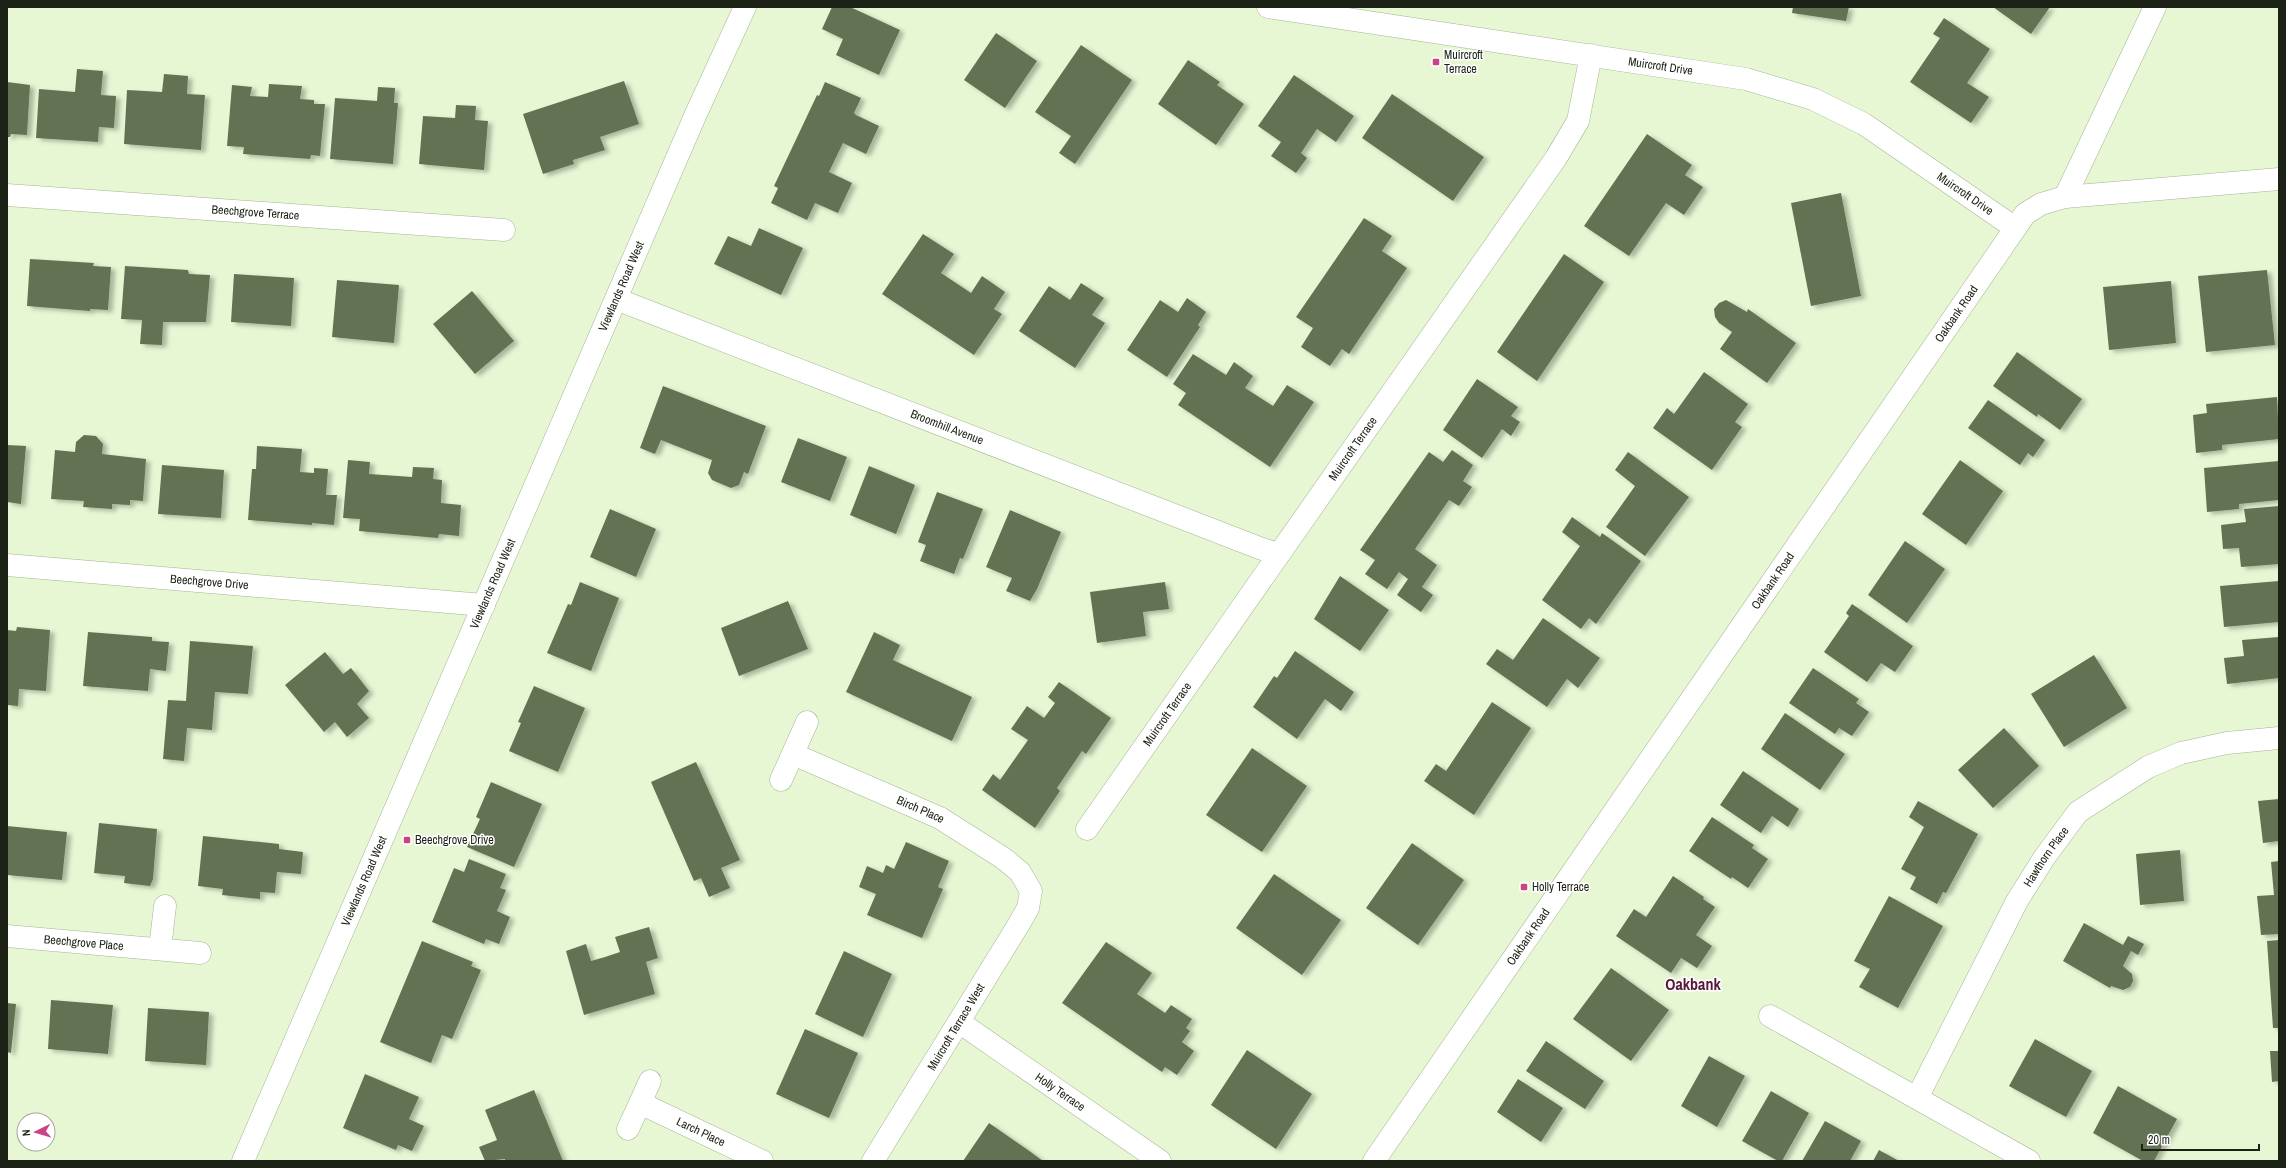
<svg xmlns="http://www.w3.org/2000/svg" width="2286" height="1168" font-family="'Archivo Narrow',sans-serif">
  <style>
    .building { fill: #647253; filter: url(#shadow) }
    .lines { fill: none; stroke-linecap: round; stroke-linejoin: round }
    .minor-casing { stroke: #a5b593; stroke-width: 23 }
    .minor { stroke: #fff; stroke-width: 22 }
    .poi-dot { fill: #ca4485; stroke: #fff; stroke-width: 1.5 }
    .labels { text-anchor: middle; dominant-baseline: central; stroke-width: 3; stroke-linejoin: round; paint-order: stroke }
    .poi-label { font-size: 12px; fill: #1b2114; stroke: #fff; text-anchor: start }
    .street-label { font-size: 12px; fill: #1b2114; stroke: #fff }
    .district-label { font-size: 16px; font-weight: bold; fill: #581837; stroke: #fff }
  </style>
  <defs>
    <filter id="shadow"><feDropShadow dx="4.5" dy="2.5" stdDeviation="2" flood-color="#0004"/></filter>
  </defs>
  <rect width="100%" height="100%" fill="#e7f7d4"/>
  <path class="building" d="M832,7H850L900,30L879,75L836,55L843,39L822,29Z
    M1793,7H1849L1846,21L1792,13Z
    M1993,7H2050L2031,34Z
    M1944,18L1990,49L1967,83L1989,97L1971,123L1910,82L1940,38L1933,34Z
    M996,33L1037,61L1005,108L964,80Z
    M1081,45L1132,80L1075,164L1059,153L1071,136L1035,112Z
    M1188,60L1220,82L1217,85L1244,104L1216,145L1158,104Z
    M77,69L103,71L101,95L116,96L114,128L99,127L98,142L36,138L39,89L75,92Z
    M164,74L188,76L187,94L205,95L201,150L124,144L127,90L162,92Z
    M1294,75L1354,116L1336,142L1317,129L1301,153L1307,158L1296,173L1271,156L1281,142L1258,126Z
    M624,81L639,124L600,137L605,150L573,160L574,164L543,174L523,114Z
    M7,82L30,85L27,135L11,134L10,137H7Z
    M825,82L861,98L854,113L856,115L879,126L866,154L843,143L829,172L852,183L838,213L815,203L807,220L771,203L778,188L774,186L817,95L819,96Z
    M269,84L302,86L300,99L314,100V104H325L320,156L311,155L310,159L243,154L244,147L227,146L232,85L252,87L250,96L268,97Z
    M378,87L395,88L394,103H398L393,164L330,159L335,98L377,101Z
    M1392,94L1484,157L1453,201L1362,138Z
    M456,105L476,106L475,120L488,121L484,170L419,164L423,116L455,118Z
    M1647,134L1692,165L1685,175L1703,187L1684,215L1666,203L1629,256L1584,226Z
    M1841,193L1861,296L1811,306L1791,203Z
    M1364,218L1392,236L1382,251L1407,268L1349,354L1342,349L1330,366L1301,347L1313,328L1296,317Z
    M759,228L803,248L781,295L714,264L728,236L751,246Z
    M923,234L954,254L941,273L971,293L982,276L1005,292L994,309L1002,314L974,355L882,294Z
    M1564,254L1604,282L1537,381L1497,352Z
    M30,259L94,263L93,266L111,267L108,310L90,309V311L27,306Z
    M125,266L188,270L189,274L210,275L206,322H163L162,345L140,344L142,320L121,319Z
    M2267,270L2275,345L2206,352L2198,276Z
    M234,274L294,278L291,326L231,322Z
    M337,280L399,285L394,343L332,337Z
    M2171,281L2176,343L2109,350L2103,287Z
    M1081,283L1104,298L1092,315L1105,323L1075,368L1019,331L1049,286L1070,300Z
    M472,291L514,341L475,374L433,324Z
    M1187,298L1206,312L1198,325L1200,327L1167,377L1127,350L1160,300L1178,312Z
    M1726,300L1747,312L1748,309L1796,343L1767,383L1720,349L1732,332L1719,323L1715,317L1714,309L1719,303Z
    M2017,352L2082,399L2060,430L2038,414L2037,417L1993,386Z
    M1193,354L1226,375L1234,362L1253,376L1245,388L1273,406L1287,385L1314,402L1270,467L1178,405L1186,393L1173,384Z
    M1704,372L1748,404L1735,422L1742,427L1712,470L1653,428L1667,408L1674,414Z
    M1477,379L1518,407L1511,416L1520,422L1511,436L1502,429L1482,458L1443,430Z
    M663,386L766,426L748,474L744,472L739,485L731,488L712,480L708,473L712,460L661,440L655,454L640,448Z
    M2277,397L2279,439L2222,445V450L2196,453L2193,415L2207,413L2206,404Z
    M1988,400L2045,440L2033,457L2028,453L2020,465L1968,428Z
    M84,435L96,436L103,444L102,454L146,459L143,501L130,500V505L112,504V509L83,507L84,501L51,499L55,450L75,452L76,442Z
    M798,438L847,457L830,501L781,482Z
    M7,445L26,446L21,504L7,502Z
    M257,446L302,449L300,472L314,473V468L328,469L326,495H337L334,525L312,523V525L248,520L252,469H256Z
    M1452,450L1473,465L1463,481L1472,487L1459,506L1449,500L1415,549L1437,565L1422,587L1433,595L1421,612L1397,595L1408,579L1399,572L1387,589L1365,574L1375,560L1360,550L1429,452L1443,462Z
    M1628,452L1689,497L1645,556L1606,527L1635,486L1615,470Z
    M348,460L370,462L369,474L412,477L413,467L434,468L433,479L442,480L441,503L461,505L459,536L439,534L438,538L359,531L360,519L343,518Z
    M1960,460L2003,491L1966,545L1922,514Z
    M2279,461V500L2239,504V509L2207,512L2204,468Z
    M162,465L224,470L221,518L158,514Z
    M869,466L915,485L896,534L850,515Z
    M937,492L983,509L963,559L960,558L954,574L920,561L926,545L918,542Z
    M2279,506V564L2241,567L2239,548L2223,549L2221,525L2246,522L2244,509Z
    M610,509L656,529L636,577L590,557Z
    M1010,510L1061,532L1037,589L1030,601L1006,591L1012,578L986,567Z
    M1572,517L1600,537L1602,533L1641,561L1596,624L1589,618L1581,629L1542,600L1580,546L1562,532Z
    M1905,541L1945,569L1907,623L1868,595Z
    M1340,576L1389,610L1360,651L1314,619Z
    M2279,581V622L2224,627L2220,586Z
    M580,582L619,598L591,671L547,653L568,604L571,605Z
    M1165,582L1169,609L1143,612L1146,636L1097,643L1090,592Z
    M788,601L808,649L739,676L721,628Z
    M1852,604L1913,646L1895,672L1881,663L1867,682L1824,652L1849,616L1846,613Z
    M1543,618L1600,658L1578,688L1567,679L1547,707L1486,664L1497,649L1513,660Z
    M17,627L50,630L46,691L19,689L18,706L7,705V630L16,631Z
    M88,632L152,637V641L169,642L166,671L150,669L148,691L83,686Z
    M874,632L900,645L893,660L972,697L952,741L846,692Z
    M2279,637V678L2227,684L2224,658L2244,656L2242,640Z
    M190,641L253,646L248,694L215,692L212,730L187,728L184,761L163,759L168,700L186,701Z
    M1295,651L1354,692L1341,711L1325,699L1297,739L1253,707L1274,676L1277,678Z
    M325,652L343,674L351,668L369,691L357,704L369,718L347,737L335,722L324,732L285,685Z
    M2094,655L2127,708L2064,747L2031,694Z
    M1813,668L1859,699L1856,703L1869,712L1852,736L1839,728L1835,734L1789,703Z
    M1059,682L1111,718L1086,754L1082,751L1057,788L1060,791L1035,828L982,790L993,774L1000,780L1028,740L1011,729L1027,706L1044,718L1055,703L1048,697Z
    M534,686L585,708L558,772L509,751L521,723L518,722Z
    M1492,702L1531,728L1474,815L1424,781L1436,764L1446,771Z
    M1785,713L1845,754L1820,790L1761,749Z
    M2004,728L2039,766L1993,808L1958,770Z
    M1252,748L1307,786L1262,852L1206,815Z
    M696,762L740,860L721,868L730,888L709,897L701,878L694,881L651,782Z
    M1743,771L1799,809L1788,827L1772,816L1761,833L1720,805Z
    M491,782L542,804L514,867L467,847L480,819L476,817Z
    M2279,799V841L2263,843L2258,801Z
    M1918,801L1978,834L1946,893L1943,892L1937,904L1910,889L1916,877L1901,869L1924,827L1909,817Z
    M1712,817L1754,845L1752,848L1768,859L1748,888L1732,877L1731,879L1689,851Z
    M99,823L157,829L153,879L150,886L124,883L125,876L94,873Z
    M7,826L67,832L62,880L7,875Z
    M203,836L279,844V849L303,852L301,874L277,872L275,893L260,892V899L222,895L223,889L198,886Z
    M906,842L949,861L938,887L943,889L922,938L867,915L876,894L859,887L867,866L883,873L886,865L894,869Z
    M1412,843L1464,880L1418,945L1366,908Z
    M2180,850L2184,901L2140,905L2136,854Z
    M469,859L506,874L500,888L506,890L497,911L510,917L499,944L486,939L484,944L432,922L454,868L464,872Z
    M2279,861V934L2261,935L2257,896L2274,895L2271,862Z
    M1274,874L1341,920L1302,975L1236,928Z
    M1673,876L1704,897L1703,899L1715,907L1696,935L1712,946L1697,968L1681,958L1671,973L1616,936L1634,909L1646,917Z
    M1889,896L1943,926L1898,1008L1859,987L1870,969L1854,961Z
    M2084,923L2123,945L2128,936L2144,944L2138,955L2131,951L2123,966L2132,974L2133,981L2130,987L2123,990L2111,986L2110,988L2063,961Z
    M649,927L658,958L646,962L655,994L584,1015L566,951L586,944L591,961L605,957L620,952L615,937Z
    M2279,940V1028H2273L2267,941Z
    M422,941L473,962L471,966L481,970L452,1039L442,1035L431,1063L380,1042Z
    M1106,942L1152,973L1137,994L1165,1013L1171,1005L1192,1019L1186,1028L1190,1031L1182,1042L1194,1051L1177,1075L1165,1067L1162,1072L1062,1003Z
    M844,951L892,974L863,1037L815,1014Z
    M1611,968L1669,1010L1631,1061L1573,1019Z
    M51,1000L113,1005L108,1054L48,1049Z
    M7,1003L16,1004L11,1053L7,1052Z
    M148,1008L209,1012L206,1065L145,1061Z
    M805,1029L858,1053L829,1118L776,1094Z
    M2035,1039L2092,1071L2066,1117L2009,1086Z
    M1546,1041L1604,1081L1585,1109L1526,1071Z
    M1247,1050L1312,1094L1276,1149L1211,1105Z
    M2270,1051H2279V1081L2272,1082Z
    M1709,1056L1745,1076L1717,1127L1681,1106Z
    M365,1074L419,1097L409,1119L424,1126L412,1151L398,1145L396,1150L343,1128Z
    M1518,1079L1563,1108L1541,1142L1497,1112Z
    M2118,1086L2177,1119L2154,1161H2143L2093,1133Z
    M534,1090L563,1161H505V1159L485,1161L479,1147L497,1140L485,1110Z
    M1771,1091L1809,1113L1782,1161H1778L1742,1141Z
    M1825,1121L1861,1141L1850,1161H1802Z
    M989,1123L1028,1150L1043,1161H963Z
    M1879,1150L1899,1161H1873Z"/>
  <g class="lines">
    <defs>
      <g id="minor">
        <path id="s1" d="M1268,7L1746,79L1813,99L1864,124L2015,228"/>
        <path id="s2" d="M7,195L504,230"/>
        <path d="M2065,197L2155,7"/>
        <path id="s3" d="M616,299L1262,549L1279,554"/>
        <path id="s4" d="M7,565L484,605"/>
        <path id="s5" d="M793,754L940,818L1003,858L1020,872L1031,891L1028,908L1019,924L873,1161"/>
        <path d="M781,780L807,722"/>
        <path id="s6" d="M1087,829L1556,158L1578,121L1591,55"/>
        <path id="s7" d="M7,936L200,953"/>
        <path d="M160,949L165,906"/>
        <path d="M1770,1016L2029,1161"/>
        <path id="s8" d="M959,1022L1160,1161"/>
        <path id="s9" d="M1917,1098L2017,901L2044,858L2078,812L2148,767L2181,753L2227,743L2279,738"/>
        <path d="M640,1103L650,1081"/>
        <path id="s10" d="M628,1129L640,1103L762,1161"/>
        <path id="s11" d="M243,1161L695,116L745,7"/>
        <path id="s12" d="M1374,1161L2025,214L2041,204L2065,197L2279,179"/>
      </g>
    </defs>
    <use href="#minor" class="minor-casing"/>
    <use href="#minor" class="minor"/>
  </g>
  <g class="poi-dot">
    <rect x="1432" y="58" width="8" height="8" rx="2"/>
    <rect x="403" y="836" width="8" height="8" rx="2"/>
    <rect x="1520" y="883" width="8" height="8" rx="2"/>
  </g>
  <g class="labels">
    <g class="poi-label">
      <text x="1444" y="55">Muircroft<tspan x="1444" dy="14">Terrace</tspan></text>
      <text x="415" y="840">Beechgrove Drive</text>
      <text x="1532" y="887">Holly Terrace</text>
    </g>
    <g class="street-label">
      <text stroke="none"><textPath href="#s1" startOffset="397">Muircroft Drive</textPath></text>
      <text stroke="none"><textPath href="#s1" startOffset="733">Muircroft Drive</textPath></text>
      <text stroke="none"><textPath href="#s2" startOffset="249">Beechgrove Terrace</textPath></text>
      <text stroke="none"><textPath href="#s11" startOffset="953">Viewlands Road West</textPath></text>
      <text stroke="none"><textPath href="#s12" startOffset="1028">Oakbank Road</textPath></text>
      <text stroke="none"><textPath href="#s3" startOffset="355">Broomhill Avenue</textPath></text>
      <text stroke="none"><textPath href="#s6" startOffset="464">Muircroft Terrace</textPath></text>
      <text stroke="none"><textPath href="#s12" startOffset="704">Oakbank Road</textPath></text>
      <text stroke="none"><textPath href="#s4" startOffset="203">Beechgrove Drive</textPath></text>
      <text stroke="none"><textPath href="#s11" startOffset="629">Viewlands Road West</textPath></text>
      <text stroke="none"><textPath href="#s6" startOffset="140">Muircroft Terrace</textPath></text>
      <text stroke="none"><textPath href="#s5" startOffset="139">Birch Place</textPath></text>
      <text stroke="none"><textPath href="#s9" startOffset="274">Hawthorn Place</textPath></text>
      <text stroke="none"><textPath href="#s11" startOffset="305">Viewlands Road West</textPath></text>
      <text stroke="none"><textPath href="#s12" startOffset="272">Oakbank Road</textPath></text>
      <text stroke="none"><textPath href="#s7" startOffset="77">Beechgrove Place</textPath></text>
      <text transform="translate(956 1027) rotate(-59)">Muircroft Terrace West</text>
      <text stroke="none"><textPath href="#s8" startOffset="123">Holly Terrace</textPath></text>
      <text stroke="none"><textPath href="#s10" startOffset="96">Larch Place</textPath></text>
    </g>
    <g class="district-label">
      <text x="1693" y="984">Oakbank</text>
    </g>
  </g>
  <rect width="2286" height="1168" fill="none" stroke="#1b2114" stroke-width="16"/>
  <g transform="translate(36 1132) rotate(265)"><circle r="19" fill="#ffffff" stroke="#a4a6a1"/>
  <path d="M0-3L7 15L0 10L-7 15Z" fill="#ca4485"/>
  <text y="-6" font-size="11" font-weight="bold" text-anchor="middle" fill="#1b2114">N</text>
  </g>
  <path d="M2142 1144v6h117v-6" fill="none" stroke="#1b2114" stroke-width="2"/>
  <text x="2148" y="1144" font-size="12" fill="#1b2114" stroke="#ffffff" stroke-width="3" paint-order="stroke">20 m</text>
</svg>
